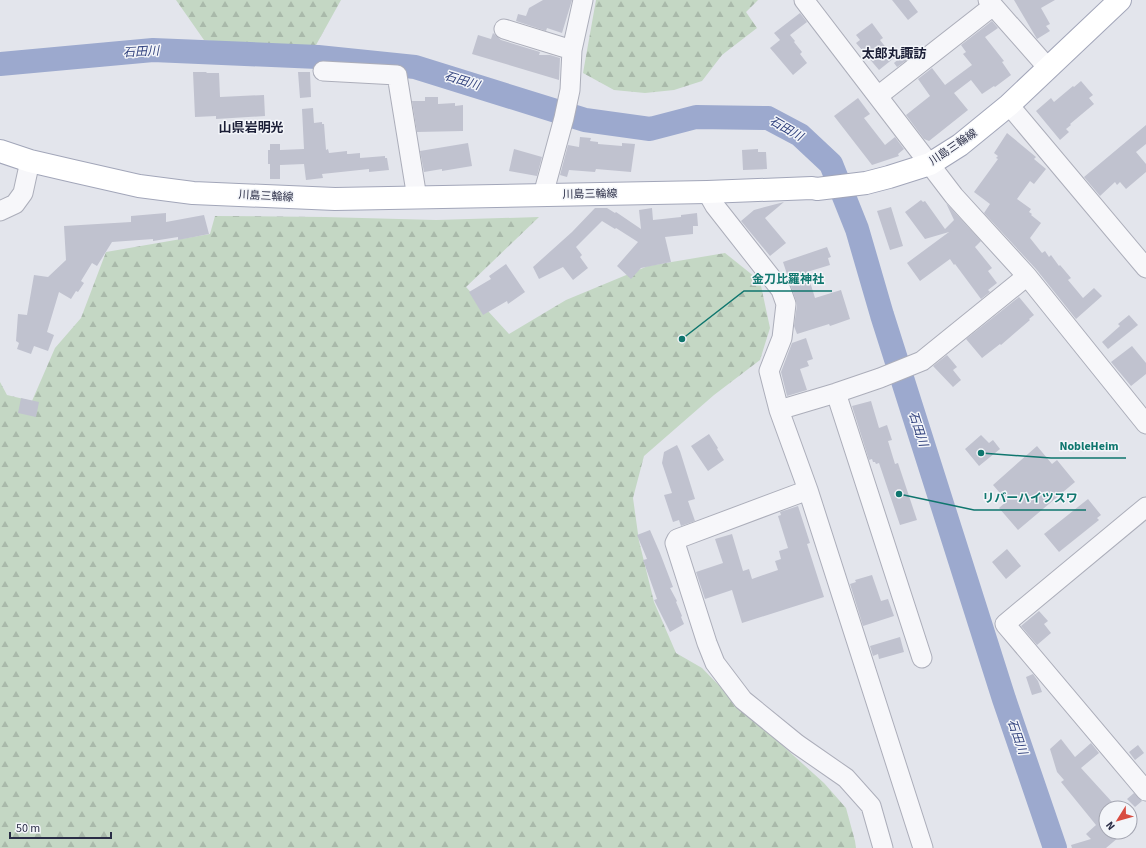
<svg xmlns="http://www.w3.org/2000/svg" width="1146" height="848" font-family="'Source Sans 3','Noto Sans JP',sans-serif">
  <style>
    .forest { fill: url(#forest-firs) }
    .lines { fill: none; stroke-linecap: round; stroke-linejoin: round }
    .river { stroke: #9ca9ce; stroke-width: 24 }
    .building { fill: #c0c2cf }
    .minor-casing { stroke: #acaeba; stroke-width: 21 }
    .major-casing { stroke: #a2a6b9; stroke-width: 24 }
    .minor { stroke: #f7f7fa; stroke-width: 19 }
    .major { stroke: #fff; stroke-width: 22 }
    .labels { text-anchor: middle; dominant-baseline: central; stroke-width: 3; stroke-linejoin: round; paint-order: stroke }
    .street-label { font-size: 11px; fill: #2a2d46; stroke: #f3f5f9 }
    .water-label { font-size: 12px; font-style: italic; fill: #30417d; stroke: #f3f5f9 }
    .quarter-label { font-size: 13px; font-weight: bold; fill: #1c1f37; stroke: #f3f5f9 }
    .leader { fill: none; stroke: #0f766e; stroke-width: 1.5 }
    .callout-dot { fill: #0f766e; stroke: #f3f5f9; stroke-width: 1.5 }
    .callout-label { font-size: 12px; text-anchor: middle; font-weight: bold; fill: #0f766e; stroke: #f3f5f9; stroke-width: 3; stroke-linejoin: round; paint-order: stroke }
  </style>
  <defs>
    <pattern id="forest-firs" width="22" height="20" patternUnits="userSpaceOnUse"><rect width="22" height="20" fill="#c4d7c4"/><path d="M5 1l3.5 6h-7zM16 11l3.5 6h-7z" fill="#a9b9aa"/></pattern>
  </defs>
  <rect width="100%" height="100%" fill="#e3e5ec"/>
  <path class="forest" d="M176,0H341L311,54L204,40Z
    M596,0H758L746,12L757,28L722,55L702,81L674,90L645,93L614,90L583,73Z
    M215,216L325,217L436,220L539,217L466,287L509,334L566,300L648,266L725,253L760,281L770,328L760,360L714,395L644,456L633,498L639,541L654,602L676,653L702,668L743,710L824,783L846,808L855,841L856,848H0V382L7,395L32,401L55,348L81,318L106,252L210,234Z"/>
  <g class="lines">
    <path class="river" d="M0,64L153,50L318,57L415,67L585,120L650,129L696,117L768,118L800,135L831,164L857,229L882,315L1004,699L1055,848"/>
  </g>
  <path class="building" d="M543,0H572L562,33L547,28L546,31L516,21L518,14L526,16L529,8Z
    M892,0H909L918,12L908,20Z
    M1014,0H1055L1041,8L1050,24L1046,26L1050,31L1037,39Z
    M800,13L807,22L790,35L795,41L794,42L802,52L800,54L807,63L793,75L770,48L780,40L774,33Z
    M992,21L998,28L985,37L1004,61L1002,62L1011,75L995,87L994,86L982,94L971,80L954,93L968,110L929,141L924,139L906,115L930,96L918,79L932,68L945,85L972,65L963,54L966,52L961,45Z
    M872,23L883,38L880,40L894,58L879,70L856,43L860,40L856,35Z
    M493,33L501,40L540,52L539,55H550L560,58L559,80L472,54L478,35L491,39Z
    M903,55L907,60L897,67L894,63Z
    M193,72H206L207,73H219L220,97L264,95L265,116L216,119V116L195,117Z
    M298,72H310L311,97L300,98Z
    M1081,81L1093,95L1089,98L1094,104L1070,124L1071,125L1066,129L1069,132L1060,140L1036,111L1051,98L1054,102L1073,86L1074,87Z
    M425,97H438V104L455,103V106L463,105V131L417,132L412,101H425Z
    M858,98L870,114L864,118L885,145L895,137L904,149L898,154L899,156L872,165L834,116Z
    M313,108L314,123L322,122V124H324L326,150L328,149L329,153L347,151V154H349L360,153V158L385,156V158H387L389,170L369,172V169L322,174L323,178L306,180L304,164L280,165V179H270V164H268V150H270V144H280V150L304,149L302,109Z
    M1146,125V144L1136,152L1146,164V172L1126,189L1120,182L1117,185L1115,182L1100,196L1084,177Z
    M1007,133L1036,157L1034,159L1046,169L1034,184L1030,181L1017,199L1031,209L1029,212L1032,214L1031,215L1041,223L1030,238L1042,253L1045,251L1049,257L1051,255L1059,266L1060,265L1071,278L1068,280L1083,298L1094,288L1102,296L1076,319L1036,269L984,213L990,204L974,192L998,159L996,158L998,156L994,153Z
    M580,137L591,138L590,141L598,142V144L622,146V143L635,144L631,172L596,169L595,172L569,170L567,177L560,175L568,145L579,147Z
    M468,143L472,166L442,171V169L424,172L420,151Z
    M514,149L542,157L537,176L509,171Z
    M758,149V152H766L767,169L743,170L742,150Z
    M921,200L923,202L925,201L945,229L954,220L946,203L981,241L975,247L992,268L988,271L997,283L988,290L990,292L981,299L955,264L954,265L950,259L920,281L907,263L949,232L925,239L905,212Z
    M784,202L765,218L786,243L770,256L741,221L754,210Z
    M891,207L903,246L890,250L877,211Z
    M595,208H607L615,213L616,212L641,229L639,210L652,208L653,220L681,217V215L697,213L698,226H693V234L665,237L671,262L641,268L631,279L617,266L638,242L616,228L615,229L602,221L576,247L582,255L580,257L588,268L573,280L563,267L539,279L533,267L572,232Z
    M166,213V222L204,215L209,234L178,240V237L153,241V239L112,242L97,266L92,263L81,281L84,283L78,292L76,291L71,299L59,292L47,332L54,335L48,351L34,346L31,354L17,349L19,343L16,341L18,314L27,315L34,275L48,277L66,260L64,226L131,222V216Z
    M827,247L831,257L828,258L830,265L807,272L815,298L841,290L850,319L830,326L829,324L797,334L794,326L797,305L796,301L783,262Z
    M506,264L525,292L508,304L507,301L483,315L469,292L491,279L489,276Z
    M1019,297L1034,315L1029,319L1030,320L1001,345L1000,344L982,358L966,339Z
    M1129,315L1138,325L1108,349L1102,342L1120,326L1118,324Z
    M806,338L813,359L807,361L809,366L800,369L807,390L787,396L781,372L792,343Z
    M1132,346L1146,363V374L1131,386L1111,362Z
    M947,355L957,367L953,370L961,380L953,387L933,366Z
    M21,398L39,402L36,417L18,413Z
    M871,401L879,428L887,425L892,440L888,441L895,464L898,463L917,520L900,525L879,463L876,464L875,462H873L872,459L869,460L852,406Z
    M709,434L718,448L717,449L724,460L708,471L691,446Z
    M981,435L989,443L993,440L1000,449L979,466L965,449Z
    M677,445L680,451L695,499L688,501L695,521L681,526L679,520L673,522L664,495L672,493L662,463L664,452Z
    M1037,446L1052,464L1057,460L1075,482L1018,530L999,508L1007,501L993,485Z
    M1088,499L1101,515L1097,518L1099,520L1059,552L1044,534Z
    M798,506L810,543L807,544L824,597L742,623L732,590L705,599L696,572L723,563L715,539L732,534L743,571L749,569L752,579L778,570L775,561L781,559L779,551L788,548L778,516L781,515L780,512Z
    M650,530L660,553L673,587L670,588L677,601L676,602L682,616L681,617L684,624L670,632L654,600L657,599L643,560L647,559L637,535Z
    M1007,549L1021,566L1006,579L992,562Z
    M872,575L881,601L888,599L894,616L863,626L850,584L856,582L855,580Z
    M1039,611L1048,621L1044,624L1051,633L1037,645L1021,626Z
    M900,637L904,652L879,659L878,654L873,656L870,646Z
    M1033,674L1038,681L1042,692L1032,695L1026,677Z
    M1061,739L1075,757L1091,743L1099,753L1081,768L1112,802L1106,807V832H1125L1106,848H1072L1071,845L1091,839L1086,834L1096,825L1061,782L1064,780L1057,772L1050,749Z
    M1138,745L1144,753L1135,760L1129,752Z
    M1134,793L1142,801L1135,807L1127,799Z"/>
  <g class="lines">
    <defs>
      <path id="minor" d="M804,0L954,196L1027,276L1146,424
        M988,0L1048,68
        M504,29L572,50
        M323,71L397,75L417,198
        M878,96L993,6
        M1009,105L1146,268
        M707,192L715,206L781,290L786,304L782,338L769,371L779,410L808,490L923,848
        M543,195L564,118L570,90L572,50L583,0
        M0,211L15,204L23,193L30,161
        M836,393L922,658
        M779,410L836,393L880,378L922,361L1027,276
        M808,490L677,539L675,543L707,643L715,663L743,700L797,744L846,778L871,806L883,848
        M1146,507L1005,624L1146,791"/>
      <path id="major" d="M0,151L30,161L73,171L139,186L193,193L335,199L707,192L812,188L817,189L866,183L889,177L930,164L960,145L1009,105L1120,0"/>
    </defs>
    <use href="#minor" class="minor-casing"/>
    <use href="#major" class="major-casing"/>
    <use href="#minor" class="minor"/>
    <use href="#major" class="major"/>
  </g>
  <g class="labels">
    <g class="street-label">
      <text transform="translate(953 147) rotate(-34)">川島三輪線</text>
      <text transform="translate(590 194) rotate(-1)">川島三輪線</text>
      <text transform="translate(266 196) rotate(3)">川島三輪線</text>
    </g>
    <g class="water-label">
      <text transform="translate(141 52) rotate(-3)">石田川</text>
      <text transform="translate(462 81) rotate(17)">石田川</text>
      <text transform="translate(786 129) rotate(30)">石田川</text>
      <text transform="translate(918 429) rotate(72)">石田川</text>
      <text transform="translate(1017 737) rotate(71)">石田川</text>
    </g>
    <g class="quarter-label">
      <text x="894" y="54">太郎丸諏訪</text>
      <text x="251" y="128">山県岩明光</text>
    </g>
  </g>
  <path class="leader" d="M682 339L744 291H832M981 453L1051 458H1126M899 494L974 510H1086"/>
  <g class="callout-dot">
    <circle cx="682" cy="339" r="4"/>
    <circle cx="981" cy="453" r="4"/>
    <circle cx="899" cy="494" r="4"/>
  </g>
  <g class="callout-label">
    <text x="788" y="283">金刀比羅神社</text>
    <text x="1089" y="450">NobleHeim</text>
    <text x="1030" y="502">リバーハイツスワ</text>
  </g>
  <g transform="translate(1118 820) rotate(233)"><circle r="19" fill="#f3f5f9" stroke="#a3a5b1"/>
  <path d="M0-3L7 15L0 10L-7 15Z" fill="#d84d42"/>
  <text y="-6" font-size="11" font-weight="bold" text-anchor="middle" fill="#2a2d46">N</text>
  </g>
  <path d="M10 832v6h101v-6" fill="none" stroke="#2a2d46" stroke-width="2"/>
  <text x="16" y="832" font-size="12" fill="#2a2d46" stroke="#f3f5f9" stroke-width="3" paint-order="stroke">50 m</text>
</svg>
